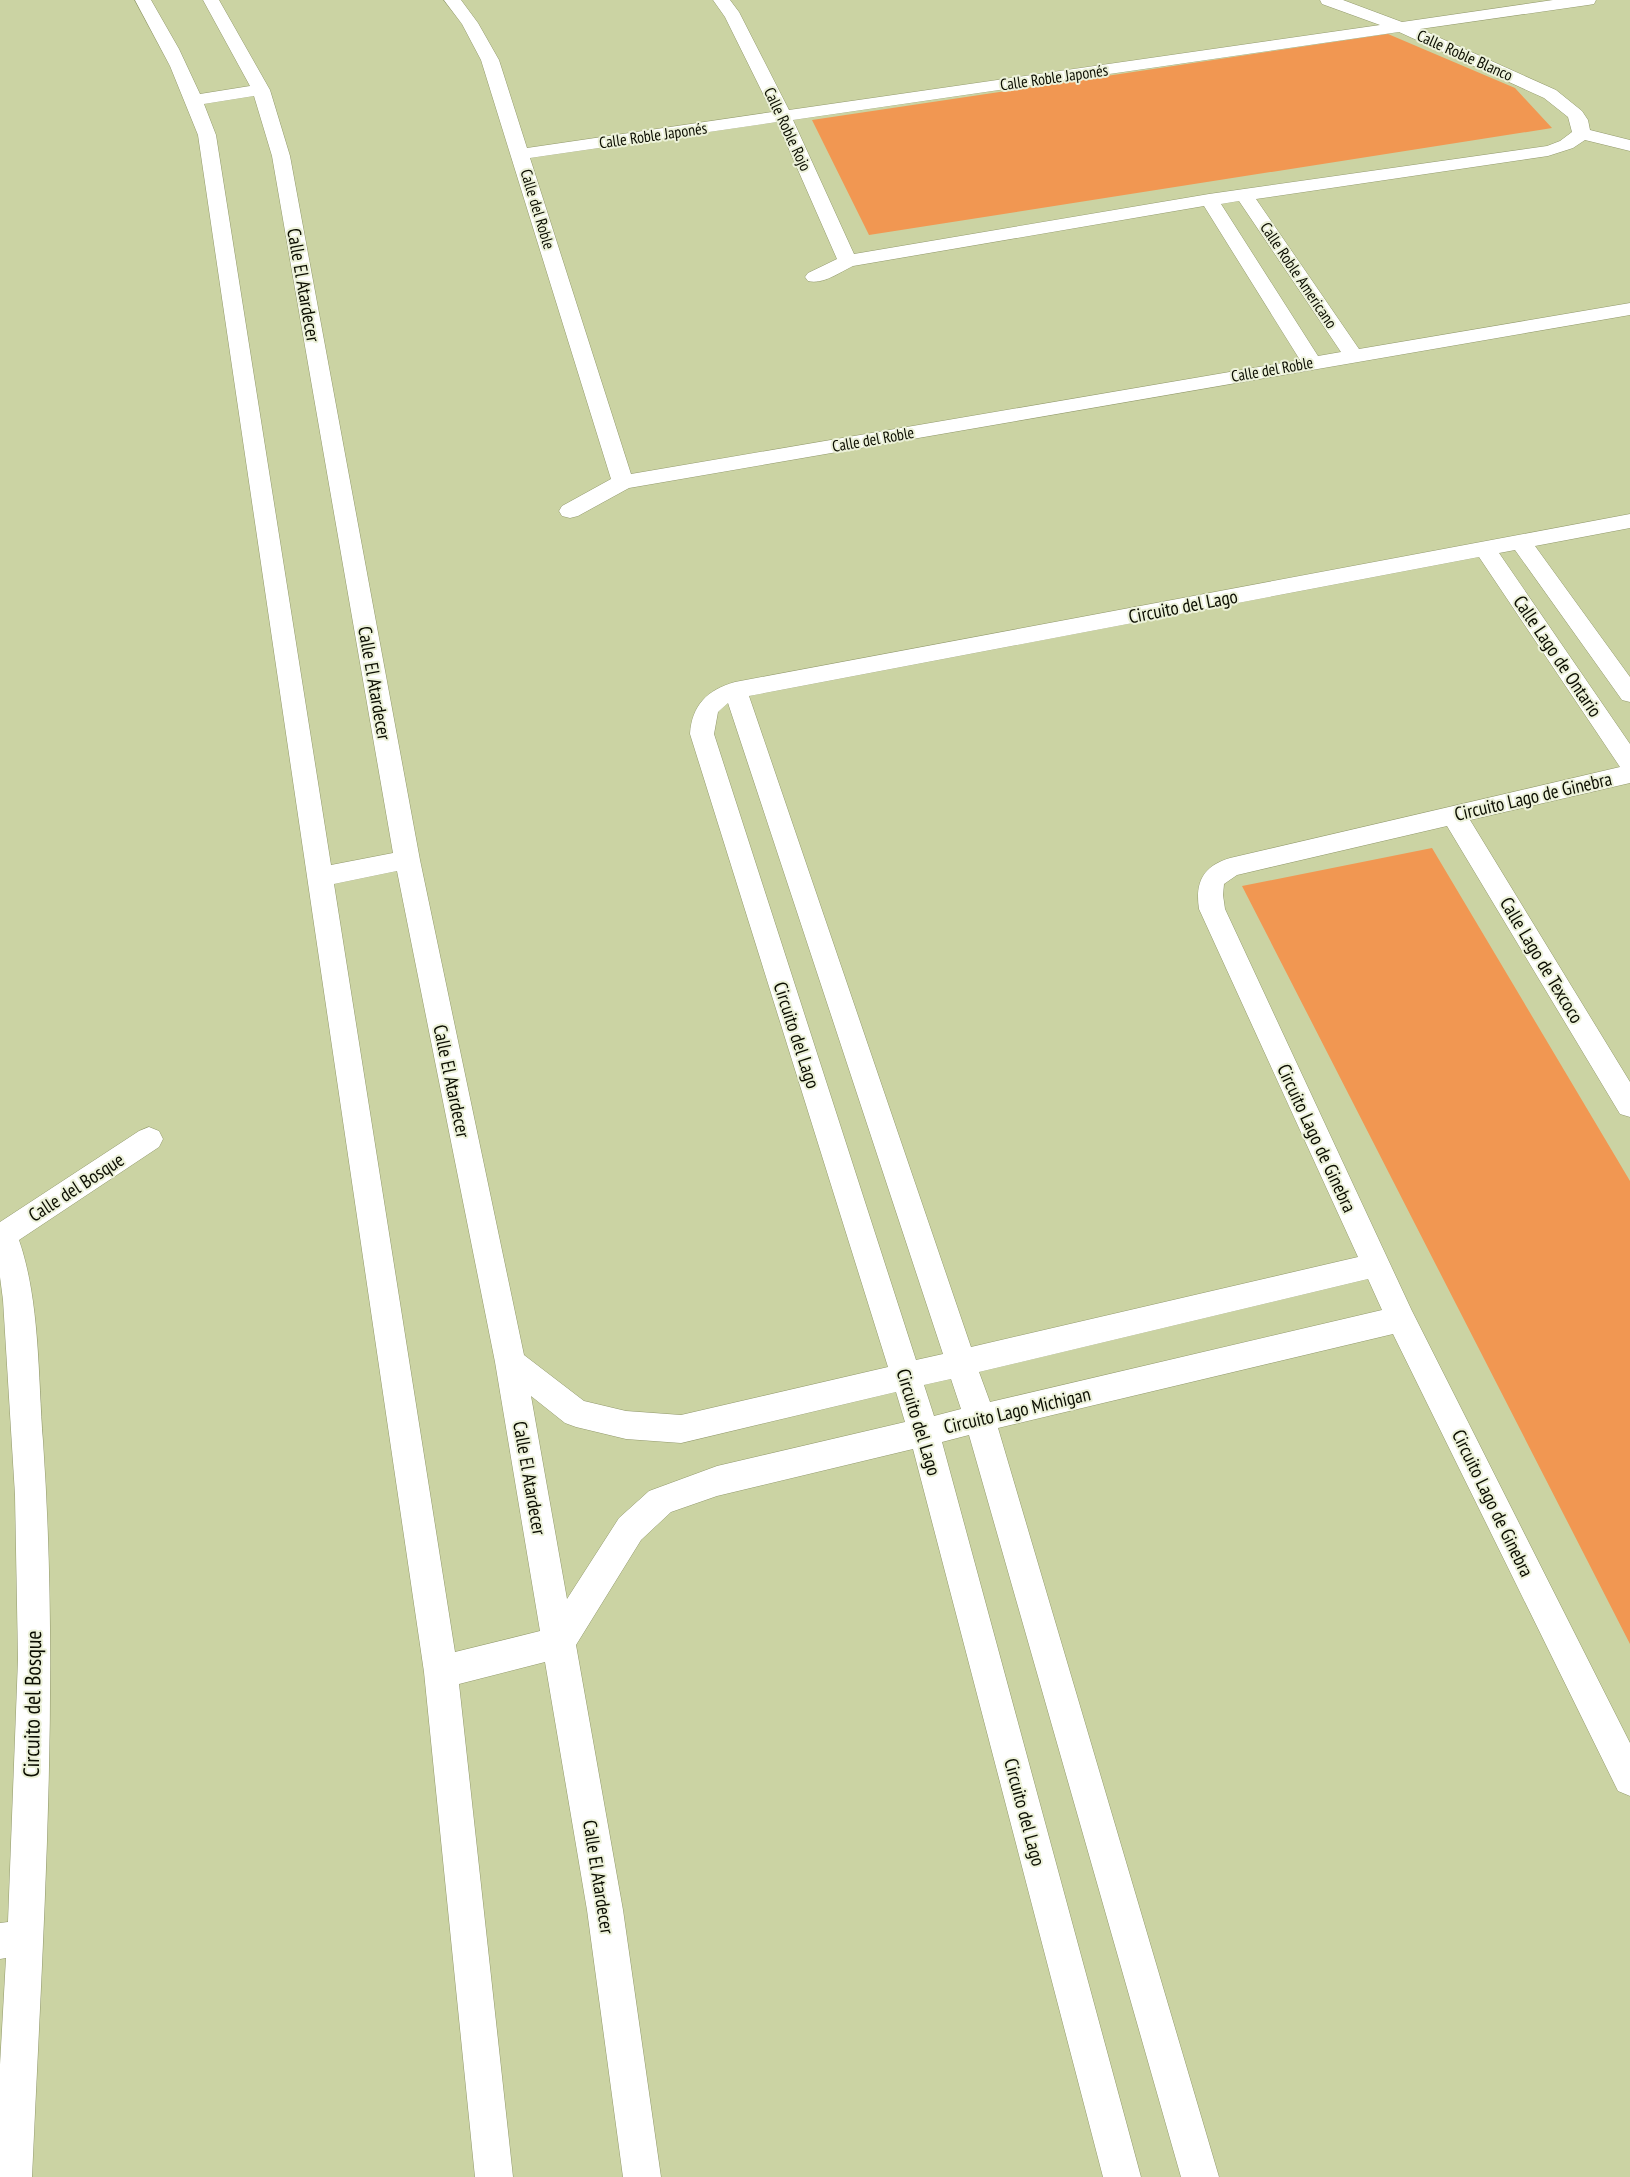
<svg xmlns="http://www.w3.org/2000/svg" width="1630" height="2177" font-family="'PT Sans Narrow',sans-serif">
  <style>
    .green { fill: #f19752 }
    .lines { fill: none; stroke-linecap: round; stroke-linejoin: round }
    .minor-casing { stroke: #92996c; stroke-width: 1 }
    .minor { fill: #fff; fill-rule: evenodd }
    .labels { text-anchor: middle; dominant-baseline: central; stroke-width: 4; stroke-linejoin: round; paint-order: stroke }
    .far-street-label { font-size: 16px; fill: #0b0d01; stroke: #ecf1d9 }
    .street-label { font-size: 19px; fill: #0b0d01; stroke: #ecf1d9 }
    .near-street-label { font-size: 22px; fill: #0b0d01; stroke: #ecf1d9 }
  </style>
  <rect width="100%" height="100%" fill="#cbd3a3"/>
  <path class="green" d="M1388,34L1515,88L1552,128L869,235L812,120Z
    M1432,848L1630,1181V1644L1242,886Z"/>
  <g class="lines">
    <defs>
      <path id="minor" d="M135,0H151L179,49L200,94L250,86L203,0H219L270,90L290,156L420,860L524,1355L584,1401L626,1411L681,1415L888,1367L690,734C692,705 707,690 735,682L1630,514V528L1535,546L1630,677V702L1622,700L1515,550L1499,553L1630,744V783L1470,820L1630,1082V1117L1620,1114L1447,826L1237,875L1224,884L1223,895L1225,909L1412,1311L1630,1743V1796L1618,1791L1393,1334L998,1428L1219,2177H1181L969,1435L942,1442L1141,2177H1103L913,1449L717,1496L671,1512L641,1540L576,1645L623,1910L661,2177H623L587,1910L545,1662L459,1684L513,2177H475L424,1672L198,135L170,66ZM254,96L272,156L393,853L331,865L216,135L204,104ZM1479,557L1620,767L1230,858C1203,866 1195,882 1199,909L1358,1257L971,1347L749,696ZM728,703L943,1354L916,1360L714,734L718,712ZM397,871L495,1362L540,1631L455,1652L334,884ZM1368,1279L1382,1310L990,1402L979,1372ZM951,1379L961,1409L934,1416L924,1385ZM896,1392L905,1422L717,1466L649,1491L619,1518L567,1599L531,1396L565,1423L576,1427L626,1439L681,1443Z
        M444,0H461L478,23L499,60L527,148L772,112L725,17L713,0H730L739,12L789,110L1380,25L1322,4L1320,0H1343L1402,22L1553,0H1596L1594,4L1588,5L1420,29L1556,90L1582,111L1588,120L1590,130L1630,140V151L1585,140L1573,148L1548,156L1256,199L1359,349L1630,303V315L629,488L578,516L570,518L562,516L559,511L562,506L611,479L481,60L462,24ZM1399,32L1544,98L1568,117L1572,132L1560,141L1547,146L1209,194L854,254L793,120ZM777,122L837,259L808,273L805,277L808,281C823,285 840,272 853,266L1204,206L1300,360L631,474L530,158ZM1239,201L1341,352L1318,356L1221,204Z
        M149,1127L159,1131L163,1139L159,1147L19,1240C40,1301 38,1376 43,1441C60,1686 43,1932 32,2177H0V2065L6,1958L0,1959V1923L8,1922L18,1659L15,1495L3,1300L0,1277V1222L139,1131Z"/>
    </defs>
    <use href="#minor" class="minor-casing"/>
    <use href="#minor" class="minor"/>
  </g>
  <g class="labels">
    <g class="far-street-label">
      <text transform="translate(1465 55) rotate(24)">Calle Roble Blanco</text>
      <text transform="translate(1054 77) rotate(-8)">Calle Roble Japonés</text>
      <text transform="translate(788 129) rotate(65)">Calle Roble Rojo</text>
      <text transform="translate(653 135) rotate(-8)">Calle Roble Japonés</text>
      <text transform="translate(538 209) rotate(73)">Calle del Roble</text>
      <text transform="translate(1299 275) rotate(56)">Calle Roble Americano</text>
      <text transform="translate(1272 369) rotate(-10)">Calle del Roble</text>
      <text transform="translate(873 439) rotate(-10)">Calle del Roble</text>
    </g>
    <g class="street-label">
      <text transform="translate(304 285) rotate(80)">Calle El Atardecer</text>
      <text transform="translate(1183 606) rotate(-11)">Circuito del Lago</text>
      <text transform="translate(1558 656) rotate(56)">Calle Lago de Ontario</text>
      <text transform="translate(375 683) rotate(80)">Calle El Atardecer</text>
      <text transform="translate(1533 796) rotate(-13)">Circuito Lago de Ginebra</text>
      <text transform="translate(1542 960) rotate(59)">Calle Lago de Texcoco</text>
      <text transform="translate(797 1035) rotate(72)">Circuito del Lago</text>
      <text transform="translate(452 1081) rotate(78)">Calle El Atardecer</text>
      <text transform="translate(1317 1138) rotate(65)">Circuito Lago de Ginebra</text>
      <text transform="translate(76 1187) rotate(-33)">Calle del Bosque</text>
      <text transform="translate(1017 1410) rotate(-13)">Circuito Lago Michigan</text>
      <text transform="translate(919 1422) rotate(73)">Circuito del Lago</text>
      <text transform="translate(530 1478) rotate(80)">Calle El Atardecer</text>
      <text transform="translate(1493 1503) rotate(64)">Circuito Lago de Ginebra</text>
      <text transform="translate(1025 1812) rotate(75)">Circuito del Lago</text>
      <text transform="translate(599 1877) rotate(81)">Calle El Atardecer</text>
    </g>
    <g class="near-street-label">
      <text transform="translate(32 1704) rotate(-89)">Circuito del Bosque</text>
    </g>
  </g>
</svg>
